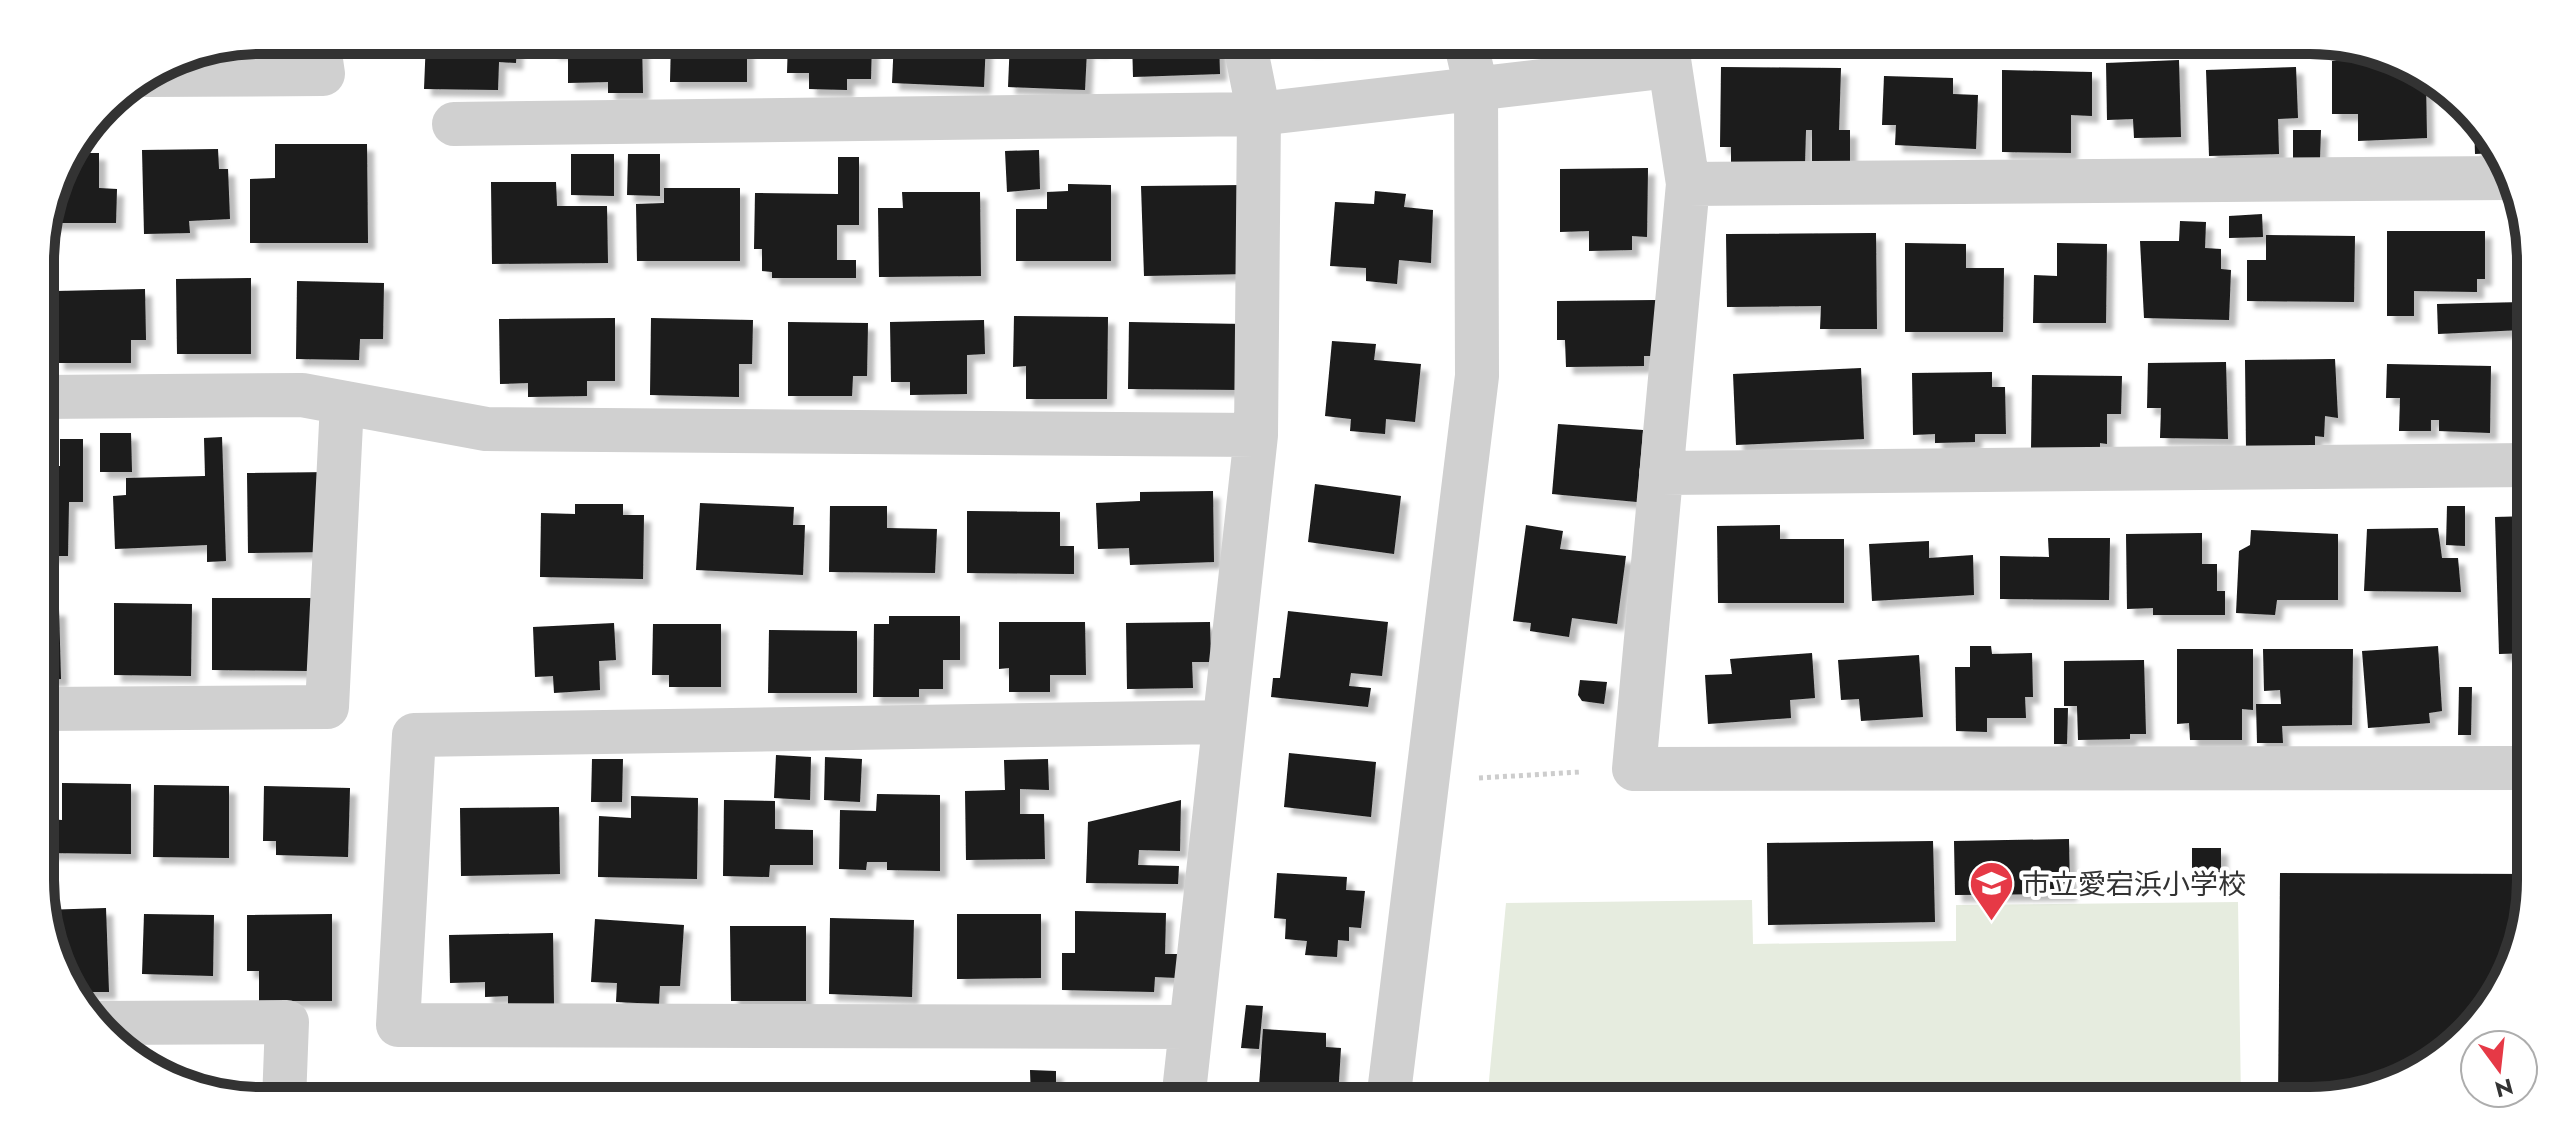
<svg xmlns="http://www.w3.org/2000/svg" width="2571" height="1141" font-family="Jost,'Noto Sans JP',sans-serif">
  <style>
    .green { fill: #e6ecdf }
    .building { fill: #1a1a1a; filter: url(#shadow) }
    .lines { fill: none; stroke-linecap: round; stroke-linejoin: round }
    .path { stroke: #cdcdcd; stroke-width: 5; stroke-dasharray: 4 4; stroke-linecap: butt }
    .street { stroke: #d0d0d0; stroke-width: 44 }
    .labels { text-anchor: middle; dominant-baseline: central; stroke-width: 8; stroke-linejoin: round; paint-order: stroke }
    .poi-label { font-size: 28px; fill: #333; stroke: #fff; text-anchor: start }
    .rim { fill: none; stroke: #333; stroke-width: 10 }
  </style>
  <defs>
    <filter id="shadow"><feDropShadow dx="7" dy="7" stdDeviation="2" flood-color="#0004"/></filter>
  </defs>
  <rect width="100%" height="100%" fill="#fff"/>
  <path class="green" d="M1752,900L1753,944L1956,941V905L2238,902L2241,1101H1487L1506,903Z"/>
  <path class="building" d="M261,40H297L296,48L243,44Z
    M426,40H517L516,63L499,62L498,90L424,89Z
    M552,40H642L643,93H608V82L568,83V52L552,53Z
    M671,40H760V46H747V82H670Z
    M788,40H872L871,79H847V90L809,89V73H787Z
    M894,40H986L984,87L892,83Z
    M1010,40H1102V51L1087,50L1085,90L1008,87Z
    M1132,40H1219L1220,74L1133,77Z
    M1306,40H1356V42L1308,50Z
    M1710,40H1750V44L1710,45Z
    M1754,40H1868V44H1754Z
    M2398,59L2426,81L2427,138L2358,141V114H2332V61Z
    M2179,60L2181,137L2134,138L2133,119L2107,120L2106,63Z
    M1721,67L1841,68L1839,130H1850V161H1812V130H1806L1805,163L1731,162V147H1720Z
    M2296,67L2298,118L2278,119L2279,154L2209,156L2206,70Z
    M2002,70L2092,72V116L2071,115V153L2002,152Z
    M1884,76L1953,78V94L1978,95L1976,149L1895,145L1896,125H1882Z
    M2461,108L2485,126L2497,153L2475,154L2474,120H2462Z
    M2293,130H2321L2320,158H2293Z
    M275,144H367L368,243H250V179L275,178Z
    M218,149L219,169H228L230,219L189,221L190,233L144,234L142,150Z
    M1039,150L1040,189L1007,192L1005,151Z
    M71,153H99V188L117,189L116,223H47L63,163Z
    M571,154H614V196L571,195Z
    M628,154H660V196L627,195Z
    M838,157H859V225H837V260H856V278H772V272L762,271V249H754L755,193L838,194Z
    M1648,168L1647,237L1632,236V250L1589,251V231L1560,232V169Z
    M491,182H556L557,206H607L608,263L492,264Z
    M1068,184L1111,185V261H1016V209H1047V192L1068,191Z
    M1246,185L1248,274L1144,276L1141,186Z
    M664,188H740V261H637L636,204L664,203Z
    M1375,191L1406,194L1404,207L1433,210L1431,263L1399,260L1397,284L1366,281V268L1330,266L1335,202L1374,204Z
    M902,192H980L981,276L879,277L878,208H903Z
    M2262,214L2263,237L2229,238V216Z
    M2180,221L2206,222L2205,248L2221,249V269L2231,270L2229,320L2144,318L2140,241H2179Z
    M2387,231H2485V279H2477V292L2414,291V316H2387Z
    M1876,233L1877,329H1820L1821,306L1727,307L1726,234Z
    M2266,235L2355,236L2354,302L2247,301V260H2266Z
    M1905,243L1966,244V268H2004L2003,332H1905Z
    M2057,243L2107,244L2106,323H2033L2034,275L2057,276Z
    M251,278V354H177L176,279Z
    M297,281L384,283L383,339H360L359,360L296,359Z
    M145,289L146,340H131V363H57L56,291Z
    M1657,300L1658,356H1644V366L1566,367L1565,340H1557V301Z
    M2522,302L2521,330L2438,334L2437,304Z
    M1014,316L1108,317L1107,399H1026V366L1013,367Z
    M615,318V381H587V396L528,397V383L500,384L499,319Z
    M651,318L753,320L752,364H739V397L650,395Z
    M984,320L985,354L967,355V394L910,395V382H891L890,322Z
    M788,322L868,323L867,376H853L852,396H788Z
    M1129,322L1244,324L1243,390L1128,389Z
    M1332,341L1376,344L1374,360L1421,364L1415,422L1386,419L1385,434L1350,431L1351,419L1325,416Z
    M2335,359L2338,418L2325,416L2324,437L2315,436V447L2246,449L2245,360Z
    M2226,362L2228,439L2160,438L2161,408H2147L2148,363Z
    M2387,364L2491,366L2490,433L2439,431V420H2431V431H2399L2400,398H2386Z
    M1861,368L1864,439L1736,445L1733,374Z
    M1992,372V387H2005L2006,434H1975V442L1935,443V434L1913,435L1912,373Z
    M2032,375L2122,376L2121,414H2107V444L2100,443V450H2031Z
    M1558,424L1643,430L1637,502L1552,494Z
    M100,433H131L132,472H100Z
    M222,437L226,561L207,562V545L115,549L113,496L126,495V478L205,476L204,438Z
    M60,439H83V502H69L68,556H41V466H60Z
    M331,472L332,552L248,553L247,473Z
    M1315,484L1401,496L1394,554L1308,542Z
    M1213,491L1214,562L1130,565L1129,548L1098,549L1096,503L1140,501V492Z
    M700,503L794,507L793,525H805L803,575L696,570Z
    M575,504H623V515H644L643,579L540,577L541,513L575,514Z
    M830,506H887V528L937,529L935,573L829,572Z
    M2447,506H2465V546L2446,545Z
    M967,511L1060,512V546H1074V574L967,573Z
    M2530,516V653L2499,654L2495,517Z
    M1526,525L1563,531L1560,549L1626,556L1617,624L1572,618L1569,637L1530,631L1531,623L1513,621Z
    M1780,525V539H1844V603H1718L1717,526Z
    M2438,528L2442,558H2458L2461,592L2364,591L2367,529Z
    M2251,530L2338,534V600H2277L2275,615L2236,613L2239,551L2250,545Z
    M2202,533V564H2217V591H2225V615H2153V608L2127,609L2126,534Z
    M2048,538H2110L2109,600L2000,599V556L2049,557Z
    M1929,541V558L1973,555L1974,595L1872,601L1869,544Z
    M212,598H312L311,671L212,670Z
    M114,603L192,604L191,676L114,675Z
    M41,609H59L61,679L41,680Z
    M1288,611L1388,622L1382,676L1351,673L1349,686L1371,688L1368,707L1271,697L1273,678H1280Z
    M889,616H960V660H943V689H919V697H873L874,624H889Z
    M999,622H1085L1086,675H1050V692H1009V668L999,669Z
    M1210,622L1211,662H1192L1193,688L1127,689L1126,623Z
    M614,623L616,660L599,661L600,690L554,693L553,676L535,677L533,627Z
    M653,624H721V687H669V675H652Z
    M769,630L857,631V693H768Z
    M1970,646H1991L1992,654L2032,653L2033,697H2025L2026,718H1987V732L1956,731L1955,667H1970Z
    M2438,646L2442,711L2429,713L2430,723L2368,728L2362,651Z
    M2177,649H2253V710L2242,709V740H2190L2189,723L2177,724Z
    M2263,649H2353L2352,725L2282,726L2283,743H2257L2256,704H2281L2280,690L2264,691Z
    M1812,653L1815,698L1790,700L1791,718L1708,724L1705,675L1732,674L1730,659Z
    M1919,655L1923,717L1861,721L1859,699L1841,700L1838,660Z
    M2144,660L2146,734H2130V739L2078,740L2077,706H2064V661Z
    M1580,680L1607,682L1604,704L1582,701L1578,695Z
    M2459,687H2472L2471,735H2458Z
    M2054,708H2068L2067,744H2054Z
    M1289,753L1376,762L1371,817L1284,807Z
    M776,755L811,757L810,800L774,798Z
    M825,757L862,759L860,802L824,800Z
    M592,759H623L622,802H591Z
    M1048,759L1049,790L1020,789V814H1044L1045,859L966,860L965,791L1005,790L1004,760Z
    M62,783L131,784V854L46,853V819L62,820Z
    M154,785L229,786V858L153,857Z
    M264,786L350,788L348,857L276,855V841H263Z
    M877,794L940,795V871L887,870V862H867L866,870L839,869L840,810L876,811Z
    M631,796L698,798L697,879L598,877L599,816L631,818Z
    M724,800L775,801V829L813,830V865H770L769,877L723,876Z
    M1181,800L1180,851L1139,850L1138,865L1179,866L1178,884L1086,883L1088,822Z
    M559,807L560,874L461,876L460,808Z
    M2069,839L2070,894L1955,895L1954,841Z
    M1933,841L1935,922L1768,925L1767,843Z
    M2192,848H2221V873L2192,872Z
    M1277,873L1347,877L1346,890L1365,891L1361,928L1349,927V941L1338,940L1337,957L1305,955L1307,941L1285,939L1286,919L1274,918Z
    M2280,873L2531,874L2514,964L2433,1064L2324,1101H2278Z
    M106,908L109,992H76L42,910Z
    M1075,911L1166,913L1165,954H1177V978L1155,977L1154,992L1062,990V953H1075Z
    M144,914L214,915L213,976L142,974Z
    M332,914V1001H259V971H247V915Z
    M957,914H1041V978L957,979Z
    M830,918L914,920L912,997L829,994Z
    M595,919L684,925L680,986H660L659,1004L616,1002L617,983L591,982Z
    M730,926H806V1001H731Z
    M553,933L554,1005L508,1006V996L485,997V982L450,983L449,935Z
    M1246,1005L1263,1006L1259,1049L1241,1048Z
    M1263,1029L1326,1033V1047L1341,1048L1338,1097L1326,1096V1101L1258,1100Z
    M1030,1070L1056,1071V1101H1031Z
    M241,1084V1091H268V1101L196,1088V1085Z
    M376,1092H445V1101H376Z
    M461,1092H484V1101H461Z"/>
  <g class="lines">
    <path class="path" d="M1479,778L1581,772"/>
    <path class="street" d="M1666,40L1688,184L1634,769L2531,768
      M146,75L323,74L318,40
      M454,124L1259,114L1670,66
      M1688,184L2507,178
      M41,397L302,395L486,429L1256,435
      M1661,473L2530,465
      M42,709L327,707L342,403
      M96,1023L287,1022L284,1101
      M1191,1027L398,1025L414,735L1224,722
      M1183,1101L1256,435L1259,114L1244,40
      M1388,1101L1477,376L1476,87L1465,40"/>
  </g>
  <defs>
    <symbol id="school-pin" viewBox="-11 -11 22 30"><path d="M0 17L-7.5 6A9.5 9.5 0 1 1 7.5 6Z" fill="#e63946" stroke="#fff"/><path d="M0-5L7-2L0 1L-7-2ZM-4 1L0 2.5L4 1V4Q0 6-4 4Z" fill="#fff"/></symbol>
  </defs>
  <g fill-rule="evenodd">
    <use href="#school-pin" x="1966" y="858" width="51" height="69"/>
  </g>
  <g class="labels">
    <g class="poi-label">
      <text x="2022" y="884">市立愛宕浜小学校</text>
    </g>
  </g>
  <path d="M0 0H2571V1141H0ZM261 54H2310A207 207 0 0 1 2517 261V880A207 207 0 0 1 2310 1087H261A207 207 0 0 1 54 880V261A207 207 0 0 1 261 54Z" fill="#fff" fill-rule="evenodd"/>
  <path class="rim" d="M261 54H2310A207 207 0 0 1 2517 261V880A207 207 0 0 1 2310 1087H261A207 207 0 0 1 54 880V261A207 207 0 0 1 261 54Z"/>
  <g transform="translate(2499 1069) rotate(165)"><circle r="38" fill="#ffffff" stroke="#adadad" stroke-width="2"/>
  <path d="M0-6L14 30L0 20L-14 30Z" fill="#e63946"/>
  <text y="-12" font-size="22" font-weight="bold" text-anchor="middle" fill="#333333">N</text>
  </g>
</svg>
